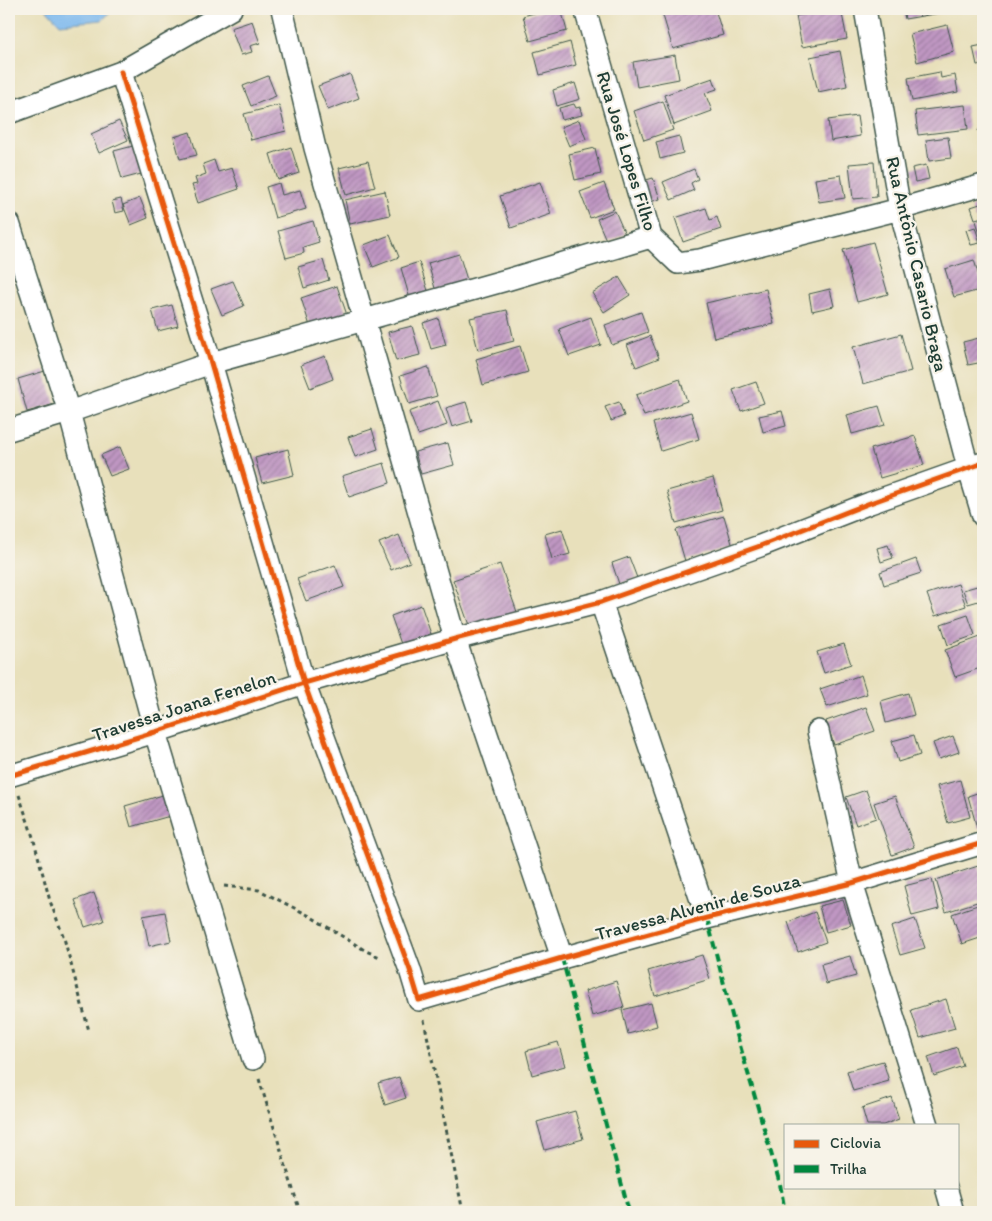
<svg xmlns="http://www.w3.org/2000/svg" width="992" height="1221" font-family="Itim,sans-serif">
  <style>
    .water { fill: #7cb8ee; stroke: #4e7a91 }
    .building { fill: url(#building-hatch) }
    .lines { fill: none; stroke-linecap: round; stroke-linejoin: round }
    .minor-casing { stroke: #3d5548; stroke-width: 24 }
    .path { stroke: #3d5548; stroke-width: 3; stroke-dasharray: 4 4; stroke-linecap: butt }
    .minor { stroke: #fff; stroke-width: 21 }
    .quiet { stroke: #00873e; stroke-width: 4; stroke-dasharray: 8 4; stroke-linecap: butt }
    .cycleway-casing { stroke: #f7f3e8; stroke-width: 8 }
    .cycleway { stroke: #e8590c; stroke-width: 5 }
    .labels { text-anchor: middle; dominant-baseline: central; stroke-width: 4.5; stroke-linejoin: round; paint-order: stroke }
    .street-label { font-size: 19px; fill: #1f3d34; stroke: #f7f3e8 }
  </style>
  <defs>
    <pattern id="building-hatch" width="6" height="6" patternUnits="userSpaceOnUse" patternTransform="scale(1.25)"><rect width="6" height="6" fill="#c097c3"/><path d="M-1 1l2-2M0 6l6-6M5 7l2-2" fill="none" stroke="#9b7c9f"/></pattern>
  </defs>
  <rect width="100%" height="100%" fill="#f7f3e8"/>
  <filter id="ink" filterUnits="userSpaceOnUse"><feTurbulence type="fractalNoise" baseFrequency=".02" numOctaves="2"/><feDisplacementMap in="SourceGraphic" scale="10" xChannelSelector="R" yChannelSelector="G"/><feConvolveMatrix kernelMatrix="1 2 1 2 8 2 1 2 1" color-interpolation-filters="sRGB"/></filter>
  <filter id="wash" filterUnits="userSpaceOnUse"><feTurbulence type="fractalNoise" baseFrequency=".0096" numOctaves="4" result="noise"/><feDisplacementMap in="SourceGraphic" scale="20" xChannelSelector="R" yChannelSelector="G"/><feGaussianBlur stdDeviation="1.12" result="paint"/><feColorMatrix in="noise" values="0 0 0 0 0 0 0 0 0 0 0 0 0 0 0 0 0 1.4 0 .05"/><feComposite in="paint" operator="in"/></filter>
  <g filter="url(#wash)">
    <rect width="100%" height="100%" fill="#e8e0bb"/>
    <path class="water" d="M46,9H114L102,20L60,24Z"/>
    <g id="blocks">
      <path class="building" d="M549,9H561L567,31L530,41L523,16Z
        M661,9H715L723,35L673,49Z
        M833,9H841L847,39L802,47L796,16Z
        M903,9H939L940,13L905,19Z
        M252,21L260,43L250,46L252,52L241,55L231,28Z
        M947,25L954,52L917,62L910,34Z
        M570,42L576,65L540,75L534,52Z
        M983,45V64L977,65L973,47Z
        M840,51L847,86L818,92L810,57Z
        M675,55L679,79L637,87L633,62Z
        M940,72L941,78L955,75L958,92L912,101L908,78Z
        M350,74L359,98L328,110L318,86Z
        M268,76L276,96L251,106L243,86Z
        M713,78L717,89L705,93L712,111L674,125L664,95Z
        M575,83L580,99L557,106L553,90Z
        M663,101L673,130L644,140L634,111Z
        M574,104L576,108L580,107L582,115L562,120L559,108Z
        M279,105L286,131L251,140L244,114Z
        M965,105L968,129L918,135L915,111Z
        M857,116L860,136L831,141L828,120Z
        M579,120L586,139L569,146L561,127Z
        M119,121L128,140L99,153L91,134Z
        M983,129V150H982L978,130Z
        M190,132L197,155L180,159L174,137Z
        M679,136L683,153L660,159L656,142Z
        M948,137L951,158L929,161L926,140Z
        M133,146L141,174L122,179L114,151Z
        M291,147L299,173L278,180L270,154Z
        M595,148L601,174L575,180L569,154Z
        M214,160L218,172L232,168L239,189L198,203L192,185L197,184L195,178L206,174L203,164Z
        M368,161L375,187L346,195L339,168Z
        M874,162L877,197L853,199L849,164Z
        M926,165L929,179L915,182L912,168Z
        M694,169L698,179L691,183L694,190L671,200L663,182Z
        M841,175L845,198L819,202L815,179Z
        M653,178L660,199L650,202L643,181Z
        M540,182L551,214L511,228L500,196Z
        M279,183L282,195L300,190L306,209L275,218L266,187Z
        M604,183L614,209L590,218L580,192Z
        M385,191L390,215L350,224L345,200Z
        M140,198L148,218L131,225L123,205Z
        M121,199L124,211L115,213L112,201Z
        M983,203V217L975,219L971,207Z
        M706,208L710,220L717,217L721,229L683,242L675,218Z
        M615,211L625,234L607,242L597,219Z
        M983,219V243L976,221Z
        M313,221L319,242L303,247L304,253L286,258L278,231Z
        M975,227L980,243L971,245L966,230Z
        M390,235L399,257L373,267L364,245Z
        M873,242L888,294L857,302L843,250Z
        M459,254L468,283L436,292L428,263Z
        M323,260L329,280L304,288L298,267Z
        M974,260L983,289L954,297L945,269Z
        M419,262L429,294L410,299L401,268Z
        M619,277L630,295L604,312L592,293Z
        M233,281L244,306L222,315L211,289Z
        M337,286L348,318L311,329L301,298Z
        M766,289L774,324L714,338L706,303Z
        M830,289L834,306L812,311L809,294Z
        M172,305L178,326L158,331L152,310Z
        M507,310L514,341L478,350L470,318Z
        M641,312L648,332L612,345L605,325Z
        M591,317L601,345L569,356L559,329Z
        M438,318L446,345L431,349L423,323Z
        M412,326L420,355L396,361L388,332Z
        M901,334L911,371L863,384L853,347Z
        M650,336L659,358L636,367L627,345Z
        M983,337V362L968,365L963,342Z
        M520,346L528,372L483,385L476,359Z
        M325,356L333,379L310,388L301,365Z
        M428,367L437,396L409,404L400,376Z
        M45,371L55,404L27,412L18,379Z
        M680,379L687,401L644,416L636,395Z
        M756,382L764,403L741,411L733,390Z
        M438,401L447,425L418,435L409,412Z
        M466,402L472,421L452,427L446,408Z
        M619,402L624,416L611,421L605,407Z
        M879,406L885,425L852,434L847,415Z
        M782,411L786,426L763,432L759,416Z
        M691,412L699,439L661,451L653,423Z
        M372,429L378,449L355,457L348,437Z
        M915,436L924,465L880,478L871,449Z
        M448,443L454,465L421,474L415,452Z
        M120,447L129,469L110,476L101,455Z
        M288,449L294,475L262,483L255,458Z
        M384,463L390,483L349,497L342,476Z
        M713,478L722,510L676,523L667,491Z
        M724,516L733,547L685,561L676,530Z
        M562,529L570,554L552,559L545,534Z
        M399,535L410,562L391,570L379,543Z
        M888,545L893,558L881,562L877,548Z
        M629,557L637,578L619,584L612,563Z
        M916,559L921,573L884,585L880,572Z
        M500,564L517,612L470,628L453,580Z
        M335,565L344,587L306,601L297,579Z
        M958,584L966,606L935,616L927,594Z
        M977,586L982,600L968,604L963,590Z
        M421,605L431,634L401,644L391,616Z
        M968,615L975,635L948,645L941,624Z
        M983,636V667L955,677L945,650Z
        M844,644L851,664L824,673L817,652Z
        M861,675L867,694L827,707L820,689Z
        M908,693L914,715L886,723L881,701Z
        M866,707L875,731L834,745L826,721Z
        M914,735L920,755L898,762L892,741Z
        M953,736L959,752L939,759L933,743Z
        M960,780L970,817L948,823L937,786Z
        M866,790L876,818L856,825L846,797Z
        M983,791V826L977,828L968,796Z
        M163,795L170,816L131,827L125,806Z
        M895,796L914,847L892,855L874,803Z
        M978,866L983,881V900L946,912L936,880Z
        M932,879L939,909L912,916L904,886Z
        M94,893L104,921L85,927L75,900Z
        M843,900L851,925L826,932L819,906Z
        M983,903V937L962,944L952,914Z
        M165,912L171,941L149,946L143,916Z
        M815,912L826,942L798,952L788,922Z
        M915,919L925,948L900,955L891,927Z
        M702,955L710,979L655,996L648,971Z
        M850,956L856,976L826,984L821,964Z
        M616,981L624,1007L592,1016L585,991Z
        M946,999L955,1028L920,1038L911,1010Z
        M651,1003L657,1026L628,1034L622,1010Z
        M558,1042L565,1066L532,1075L526,1051Z
        M957,1047L963,1066L934,1076L928,1057Z
        M883,1061L889,1081L853,1091L847,1071Z
        M399,1077L406,1098L385,1105L378,1083Z
        M892,1098L899,1119L883,1125H867L862,1108Z
        M575,1111L583,1139L545,1150L537,1122Z"/>
    </g>
  </g>
  <g filter="url(#ink)">
    <use href="#blocks" fill-opacity="0" stroke="#3d5548" stroke-width="1"/>
    <g class="lines">
      <defs>
        <path id="minor" d="M282,9L315,148L455,639L562,958
          M585,9L651,237L678,263L700,260L900,209L983,185
          M865,9L900,209L968,467L983,516
          M121,72L211,363L304,683L410,970L419,1000L562,958L707,918L852,883L983,843
          M9,113L121,72L231,9
          M9,223L69,412L155,732L253,1059
          M9,430L69,412L211,363L510,279L651,237
          M601,602L707,918
          M818,731L852,883L927,1125
          M9,776L155,732L304,683L455,639L601,602L760,546L870,503L983,463
          M946,1187L953,1212"/>
      </defs>
      <use href="#minor" class="minor-casing"/>
      <path class="path" d="M19,795L33,837L50,901L64,938L89,1031
        M224,886L259,890L308,915L366,951L382,958
        M424,1020L463,1212
        M259,1079L300,1212"/>
      <use href="#minor" class="minor"/>
      <path class="quiet" d="M707,918L737,1035L780,1184L785,1212
        M562,958L629,1212"/>
      <defs>
        <path id="cycleway" d="M121,72L211,363L304,683L410,970L419,1000L562,958L707,918L852,883L983,843
          M9,776L155,732L304,683L455,639L601,602L760,546L870,503L983,463"/>
      </defs>
      <use href="#cycleway" class="cycleway-casing"/>
      <use href="#cycleway" class="cycleway"/>
    </g>
  </g>
  <g class="labels">
    <g class="street-label">
      <text transform="translate(627 151) rotate(73)">Rua José Lopes Filho</text>
      <text transform="translate(917 264) rotate(77)">Rua Antônio Casario Braga</text>
      <text transform="translate(184 706) rotate(-18)">Travessa Joana Fenelon</text>
      <text transform="translate(698 907) rotate(-15)">Travessa Alvenir de Souza</text>
    </g>
  </g>
  <rect width="992" height="1221" fill="none" stroke="#f7f3e8" stroke-width="30"/>
  <rect x="784" y="1124" width="175" height="65" fill="#f7f3e8" stroke="#a1aaa0"/>
  <rect x="794" y="1140" width="25" height="8" fill="#e8590c" stroke="#a1aaa0"/>
  <text x="830" y="1148" font-size="15" fill="#1f3d34">Ciclovia</text>
  <rect x="794" y="1165" width="25" height="8" fill="#00873e" stroke="#a1aaa0"/>
  <text x="830" y="1174" font-size="15" fill="#1f3d34">Trilha</text>
</svg>
